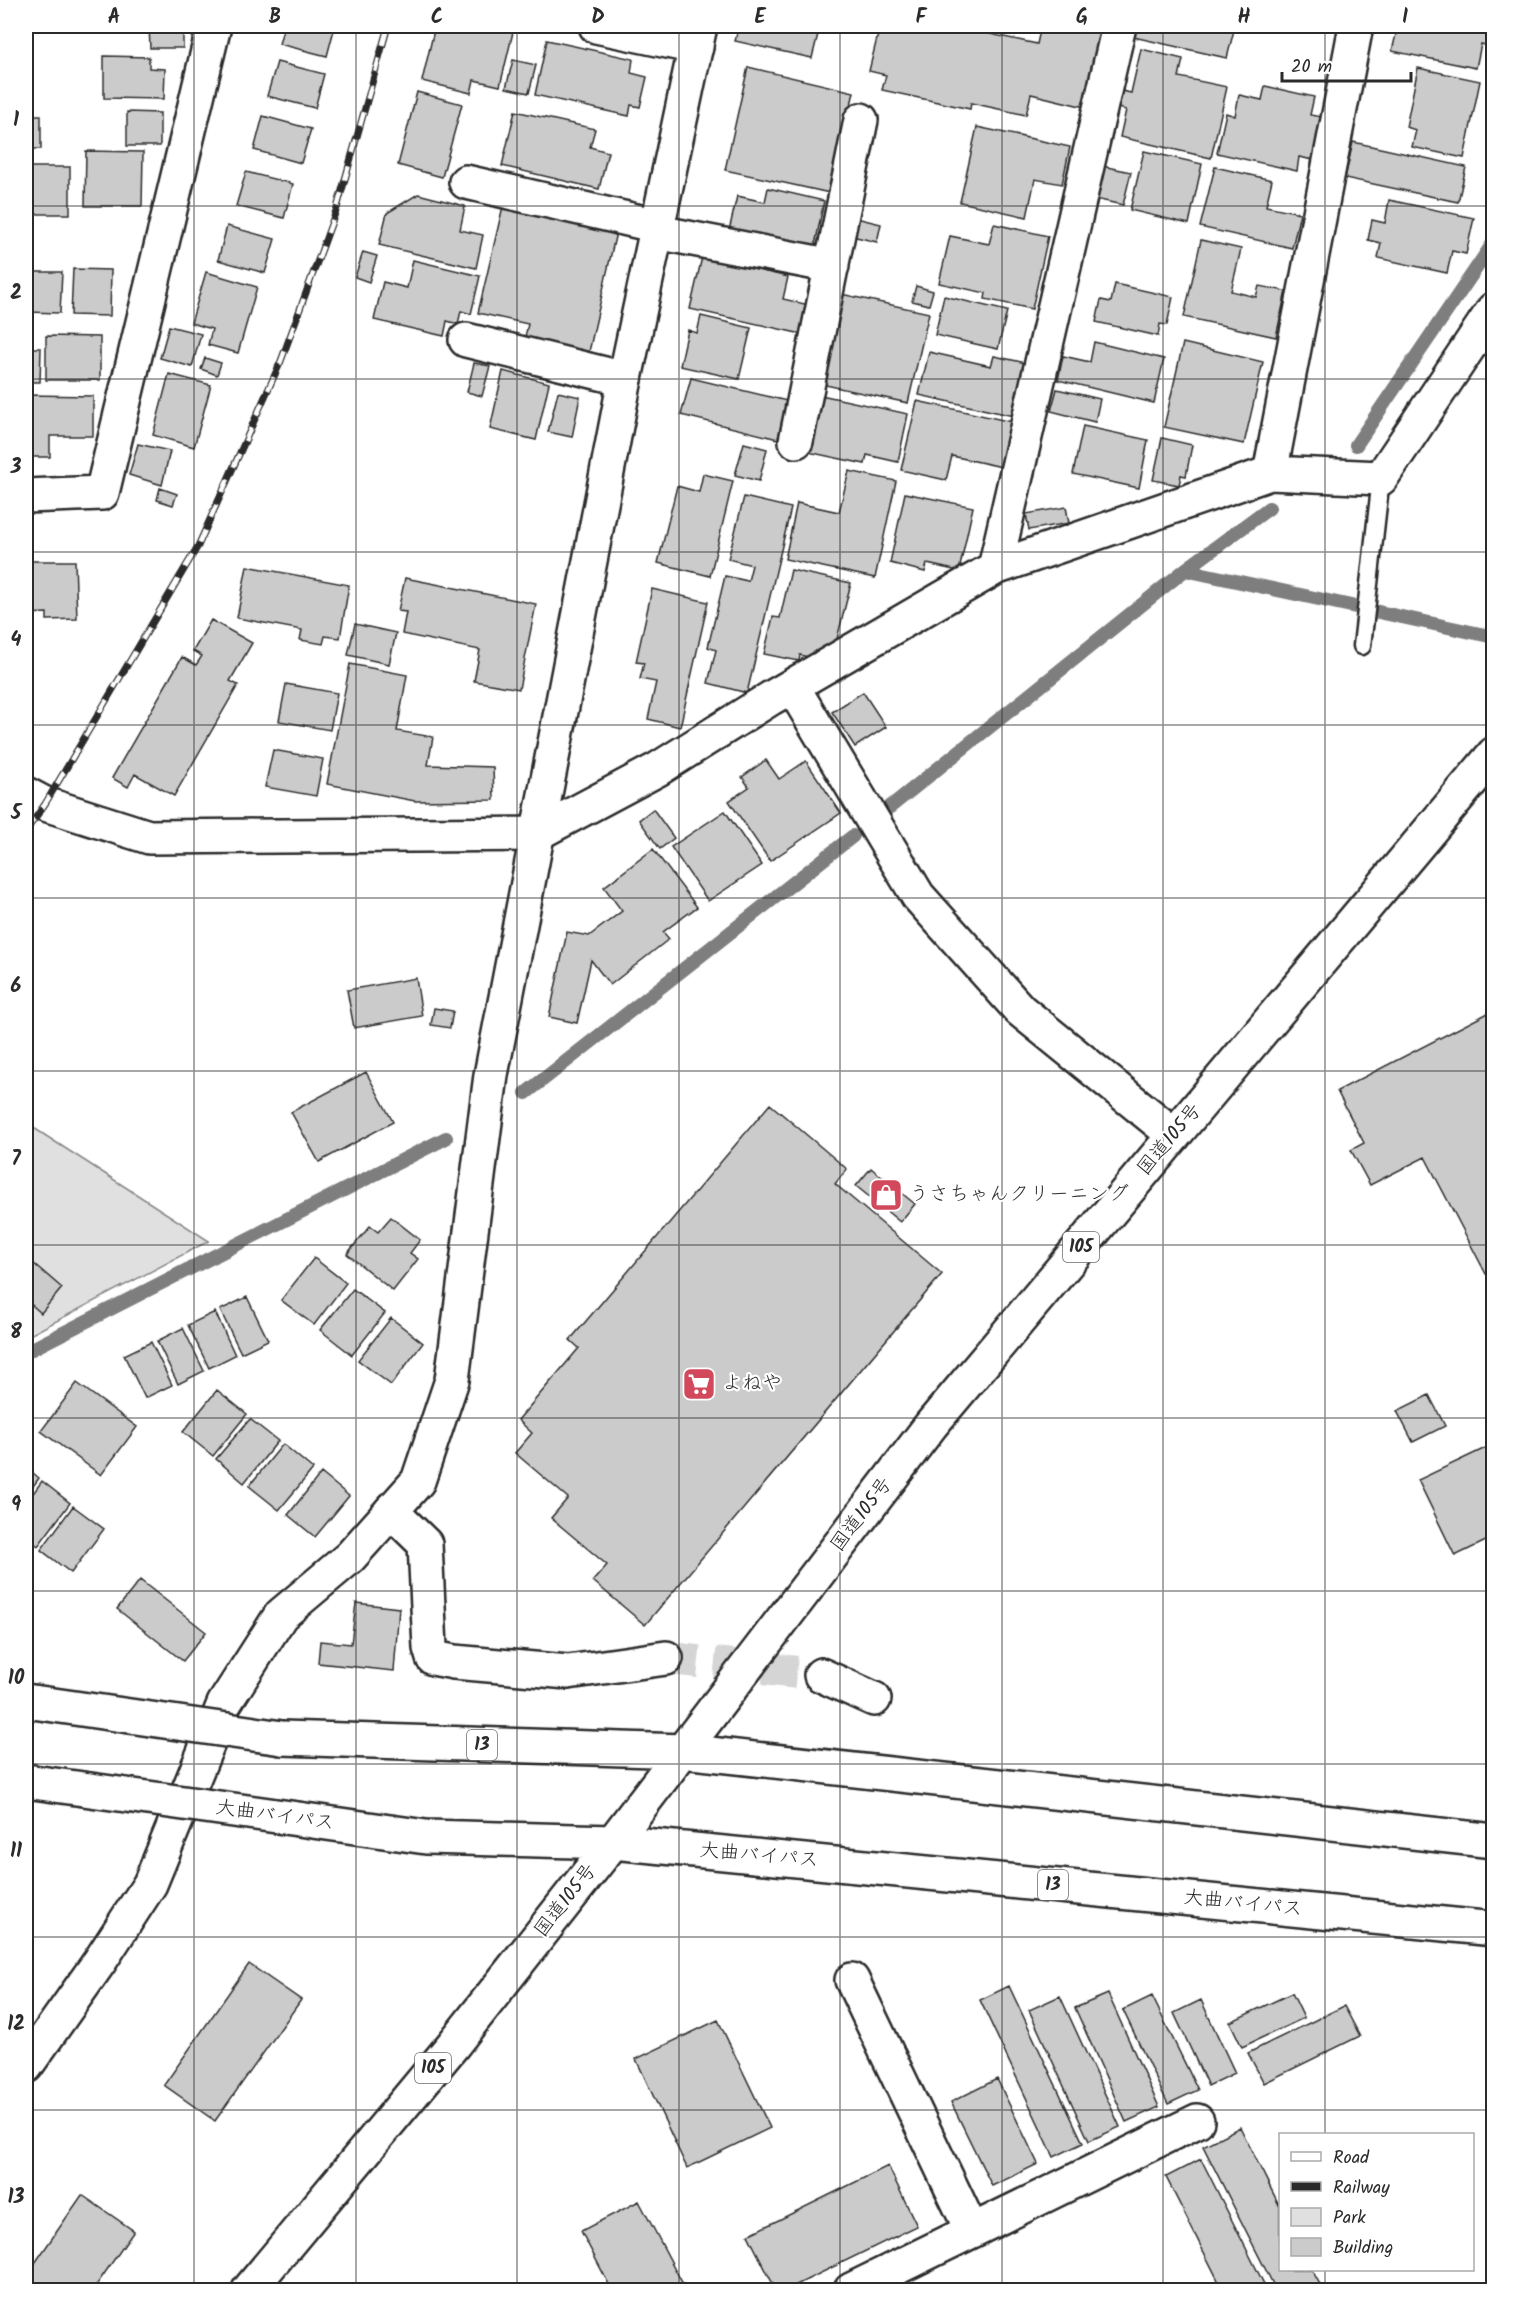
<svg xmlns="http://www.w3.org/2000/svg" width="1519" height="2316" font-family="Kalam,'Klee One',sans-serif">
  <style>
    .green { fill: #e0e0e0; stroke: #868686; stroke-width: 1.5 }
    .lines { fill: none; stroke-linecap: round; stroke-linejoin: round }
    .stream { stroke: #7e7e7e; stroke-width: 14 }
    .building { fill: #cbcbcb; stroke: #2b2b2b; stroke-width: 1.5 }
    .minor-tunnel { stroke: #d5d5d5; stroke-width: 33; stroke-dasharray: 33 16; stroke-linecap: butt }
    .service-casing { stroke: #2b2b2b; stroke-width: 21 }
    .minor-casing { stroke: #2b2b2b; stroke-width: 38 }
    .tertiary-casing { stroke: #2b2b2b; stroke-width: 38 }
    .trunk-casing { stroke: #2b2b2b; stroke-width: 38 }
    .service { stroke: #fff; stroke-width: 16 }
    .minor { stroke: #fff; stroke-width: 33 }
    .tertiary { stroke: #fff; stroke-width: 33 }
    .trunk { stroke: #fff; stroke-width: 33 }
    .rail-casing { stroke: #2b2b2b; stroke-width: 7 }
    .rail { stroke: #fff; stroke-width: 4.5; stroke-dasharray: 14; stroke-linecap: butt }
    .trunk-bridge-casing { stroke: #2b2b2b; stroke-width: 38; stroke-linecap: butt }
    .trunk-bridge { stroke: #fff; stroke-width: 33 }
    .grid { fill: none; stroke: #2b2b2b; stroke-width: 1.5; stroke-opacity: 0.55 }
    .labels { text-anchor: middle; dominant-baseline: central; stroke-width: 4.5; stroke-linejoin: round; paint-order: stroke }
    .shield { fill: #fff; stroke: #6b6b6b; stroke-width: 1.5 }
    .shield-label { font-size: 18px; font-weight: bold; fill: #2b2b2b }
    .street-label { font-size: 20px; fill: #2b2b2b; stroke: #fff }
    .poi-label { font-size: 20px; fill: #2b2b2b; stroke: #fff; text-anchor: start }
    .neatline { fill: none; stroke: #2b2b2b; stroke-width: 2 }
    .grid-label { font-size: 20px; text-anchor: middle; font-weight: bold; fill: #2b2b2b }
  </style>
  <rect width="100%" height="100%" fill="#fff"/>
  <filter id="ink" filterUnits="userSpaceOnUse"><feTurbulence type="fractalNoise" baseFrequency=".0167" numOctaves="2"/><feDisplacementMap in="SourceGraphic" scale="12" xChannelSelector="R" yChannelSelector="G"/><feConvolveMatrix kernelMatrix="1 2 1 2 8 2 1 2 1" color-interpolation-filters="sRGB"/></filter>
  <g filter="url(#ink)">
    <path class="green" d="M26,1123L209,1241L26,1337Z"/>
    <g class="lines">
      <path class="stream" d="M1356,445L1494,242
        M1185,570L1494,637
        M890,807L1185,570L1269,508
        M526,1093L853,836
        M26,1352L446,1138"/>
    </g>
    <path class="building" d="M149,26H183V48H150Z
      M284,26H335L327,56L279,44Z
      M435,26H502L514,28L500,86L474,80L471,93L422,81Z
      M739,26H820L812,58L735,41Z
      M880,26H953L1037,44L1041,26H1096L1095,31L1106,33L1089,108L1031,94L1026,115L971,103L970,109L882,90L886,75L869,71Z
      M1132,26H1235L1227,58L1129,36Z
      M1398,26H1485L1484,30L1492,31L1489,46L1481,44L1476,68L1392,51Z
      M547,40L633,59L631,73L647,77L640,107L631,105L629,116L535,95Z
      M1141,49L1183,59L1179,77L1227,87L1211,158L1120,137L1126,110L1118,108L1122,91L1131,93Z
      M104,56L149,57V68L165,69L164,99L104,98Z
      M513,60L536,65L529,93L506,88Z
      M277,62L324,74L315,108L267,96Z
      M748,67L854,92L830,193L725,170Z
      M1418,68L1480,81L1464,158L1412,147L1416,130L1406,127Z
      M1265,86L1314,97L1310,115L1323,117L1313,160L1299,157L1297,171L1217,153L1226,113L1235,116L1239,95L1262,100Z
      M417,92L462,104L442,177L398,165Z
      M515,111L595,129L590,147L608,152L599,189L502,166Z
      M127,112L160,113V146H127Z
      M26,115H41V149H26Z
      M263,116L311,129L301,163L254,150Z
      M977,127L1070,147L1062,184L1035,179L1027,217L960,202Z
      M1353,142L1466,167L1458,202L1345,178Z
      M86,151L143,152L142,206H85Z
      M1144,151L1202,164L1189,224L1130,210Z
      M1102,166L1131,172L1123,205L1095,199Z
      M26,167H70V214H26Z
      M1215,167L1272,180L1266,206L1300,213L1292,248L1200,227Z
      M246,172L293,184L284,218L236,206Z
      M768,188L824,201L814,250L729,231L737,196L765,202Z
      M418,194L465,206L460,230L483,235L476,268L379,245L387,213Z
      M1389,200L1474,218L1466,254L1452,251L1447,273L1378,258L1381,243L1368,240L1372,220L1385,223Z
      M504,202L617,228L589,352L525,337L528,324L478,313Z
      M856,218L881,224L877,242L852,236Z
      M994,224L1048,236L1032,309L985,299L986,293L939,283L950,236L989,244Z
      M227,226L275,239L265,273L218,260Z
      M1201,240L1241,249L1231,291L1256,297L1259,286L1286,291L1276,337L1184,317Z
      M363,252L377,256L369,282L355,277Z
      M702,257L788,277L783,299L809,305L802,334L690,309Z
      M413,260L480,276L471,314L461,311L458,324L447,321L444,336L374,320L383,282L407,288Z
      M73,269L111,270L110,316L71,315Z
      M26,272H62L60,313L26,312Z
      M206,272L257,287L238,353L208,345L212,329L191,323Z
      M1115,284L1173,297L1167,325L1160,324L1158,336L1096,322L1101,300L1111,302Z
      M916,286L933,291L929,305L912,301Z
      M841,294L929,313L908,403L821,384Z
      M944,296L1007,311L998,349L935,335Z
      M701,316L751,328L739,379L680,366L688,330L697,333Z
      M169,326L201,334L192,367L160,358Z
      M46,336L100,337V380H46Z
      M1094,342L1164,359L1154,403L1058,380L1063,356L1090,362Z
      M1183,343L1263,362L1244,444L1164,427Z
      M26,348H41L40,382H26Z
      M929,352L991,366L994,356L1026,363L1014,416L919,395Z
      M205,358L221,363L217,375L201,369Z
      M474,363L490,366L482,396L467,392Z
      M503,371L549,383L536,440L490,429Z
      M169,374L211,385L194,447L153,435Z
      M691,378L787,401L778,439L681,415Z
      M1057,389L1100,399L1095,422L1051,411Z
      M558,392L580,397L572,437L548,432Z
      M26,395L93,396V436H50V457H26Z
      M821,395L908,414L898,462L867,455L865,464L808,452Z
      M917,401L1012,422L1002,467L952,456L946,480L901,470Z
      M1083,426L1148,440L1139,488L1073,474Z
      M1162,438L1192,445L1186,476L1181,475L1179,485L1153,480Z
      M744,443L767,449L759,481L735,475Z
      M138,444L170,451L162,485L129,475Z
      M849,471L896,481L875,578L785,559L797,503L839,512Z
      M703,474L733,481L710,576L658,563L677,486L699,492Z
      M160,488L177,494L173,505L157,500Z
      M905,493L973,507L959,571L927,564L925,572L890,563Z
      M744,497L791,508L747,693L708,683L716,650L708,647L725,576L748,581L752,565L728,559Z
      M1066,507L1069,523L1029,530L1026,514Z
      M26,561H75L77,619L47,620V613L26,614Z
      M247,566L349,585L340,638L325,636L323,644L300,640L302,630L237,618Z
      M791,570L851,583L836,643L812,658L800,655L799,661L764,654L773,617L780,618Z
      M405,578L536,604L519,689L474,681L480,650L402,634L406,612L398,611Z
      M652,589L708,602L680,727L648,719L656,682L640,679L644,663L636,662Z
      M211,620L252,643L230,681L238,685L174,796L135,774L128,787L112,778L182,657L196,665L202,656L193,651Z
      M355,624L396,633L389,664L348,655Z
      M350,664L407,675L397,731L433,737L428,765L493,767L494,800L415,801L327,784Z
      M286,684L337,693L330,730L279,721Z
      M863,692L886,727L855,747L832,712Z
      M273,750L323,759L316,796L265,787Z
      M766,760L779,779L806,761L841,813L770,861L729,801L749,787L742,777Z
      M653,809L674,838L660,849L639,820Z
      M725,811L762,865L708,901L671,847Z
      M653,849L697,907L663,932L669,939L610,985L591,960L577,1023L549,1017L567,932L589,936L622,911L604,887Z
      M416,978L422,1016L354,1028L347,990Z
      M434,1008L453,1011L450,1028L431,1025Z
      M1494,1010V1270L1486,1274L1425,1157L1370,1185L1351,1150L1364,1143L1337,1091Z
      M366,1072L393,1122L319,1162L291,1112Z
      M770,1104L847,1169L835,1184L942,1274L645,1625L593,1581L607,1565L551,1518L568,1498L515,1453L532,1433L518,1420L579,1348L570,1340Z
      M871,1168L915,1204L900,1222L856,1186Z
      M391,1217L420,1240L410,1253L418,1259L393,1291L347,1254L370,1226L378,1232Z
      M26,1257L62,1288L41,1313L26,1300Z
      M314,1258L346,1283L314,1325L281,1300Z
      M353,1289L385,1313L352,1355L320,1330Z
      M247,1297L268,1340L241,1353L220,1310Z
      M215,1312L235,1355L209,1368L188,1325Z
      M391,1318L423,1343L391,1385L358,1360Z
      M183,1328L204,1371L178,1384L157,1341Z
      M151,1342L172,1385L145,1398L124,1355Z
      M77,1383L137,1427L101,1475L41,1431Z
      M217,1390L247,1414L213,1456L183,1432Z
      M1429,1395L1445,1426L1413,1442L1397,1411Z
      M250,1419L278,1441L244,1483L216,1459Z
      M283,1444L313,1469L279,1510L249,1486Z
      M1494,1444V1537L1455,1556L1418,1480Z
      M26,1467L39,1478L26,1496Z
      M321,1473L349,1496L315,1537L288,1515Z
      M42,1481L70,1503L38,1546L26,1536V1503Z
      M73,1506L104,1529L71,1573L41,1550Z
      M140,1580L206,1632L183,1661L117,1609Z
      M356,1603L399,1608L394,1671L318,1663L320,1641L351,1644Z
      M249,1964L301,2000L215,2121L164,2085Z
      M1009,1986L1083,2143L1054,2157L980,2000Z
      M1292,1993L1304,2018L1242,2047L1230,2022Z
      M1108,1994L1159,2107L1126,2122L1075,2008Z
      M1060,1996L1120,2127L1089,2141L1029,2010Z
      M1152,1996L1198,2090L1168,2104L1123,2010Z
      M1201,2000L1235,2073L1208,2086L1174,2013Z
      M1344,2006L1360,2036L1264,2083L1248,2053Z
      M718,2020L770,2128L687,2168L636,2059Z
      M997,2079L1038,2164L992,2186L951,2102Z
      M1240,2127L1280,2207V2270H1312L1323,2290H1276L1203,2146Z
      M1201,2159L1267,2290H1223L1166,2177Z
      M888,2166L917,2226L786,2290H776L748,2235Z
      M82,2195L134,2231L93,2290H26V2276Z
      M639,2201L686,2290H612L581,2231Z"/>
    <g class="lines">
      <path class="minor-tunnel" d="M666,1658L821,1675"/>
      <defs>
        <path id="service" d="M1362,646L1381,478"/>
        <path id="minor" d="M596,26L696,47
          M466,182L658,226
          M657,232L832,266
          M466,340L625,379
          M796,441L861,120
          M1270,473L1356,26
          M26,496L102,493L214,26
          M995,568L1119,26
          M792,686L918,896L1020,1010L1174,1135
          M26,794L45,804L149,837L536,834L658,769L771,698L995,568L1270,473L1381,478L1494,309
          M391,1511L425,1544L430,1648L433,1658L454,1662L568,1672L666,1658
          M821,1675L874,1699
          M852,1980L972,2231
          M851,2290L1197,2121"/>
        <path id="tertiary" d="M26,2066L100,1961L150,1884L224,1704L281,1615L350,1557L418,1481L452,1380L491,1075L625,379L700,26"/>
        <path id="trunk" d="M282,1738L683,1751L1494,1841
          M298,1819L426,1837L613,1842L1494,1929
          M249,2290L453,2045L613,1842L931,1425L1494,754"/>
      </defs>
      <use href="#service" class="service-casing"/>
      <use href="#minor" class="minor-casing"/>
      <use href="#tertiary" class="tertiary-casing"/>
      <use href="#trunk" class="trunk-casing"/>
      <use href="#service" class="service"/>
      <use href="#minor" class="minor"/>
      <use href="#tertiary" class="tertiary"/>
      <use href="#trunk" class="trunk"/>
      <defs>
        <path id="rail" d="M26,831L45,804L198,546L281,361L337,208L388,26"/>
      </defs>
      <use href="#rail" class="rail-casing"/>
      <use href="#rail" class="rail"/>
      <defs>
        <path id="trunk-bridge" d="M26,1701L282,1738
          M26,1781L298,1819"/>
      </defs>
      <use href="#trunk-bridge" class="trunk-bridge-casing"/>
      <use href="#trunk-bridge" class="trunk-bridge"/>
    </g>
  </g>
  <path class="grid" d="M194,26V2290M356,26V2290M517,26V2290M679,26V2290M840,26V2290M1002,26V2290M1163,26V2290M1325,26V2134M26,206H1494M26,379H1494M26,552H1494M26,725H1494M26,898H1494M26,1071H1494M26,1245H1494M26,1418H1494M26,1591H1494M26,1764H1494M26,1937H1494M26,2110H1494M1325,2270V2290"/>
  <defs>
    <symbol id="shop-square" viewBox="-11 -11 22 22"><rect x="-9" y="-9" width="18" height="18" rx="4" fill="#d1495b" stroke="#fff"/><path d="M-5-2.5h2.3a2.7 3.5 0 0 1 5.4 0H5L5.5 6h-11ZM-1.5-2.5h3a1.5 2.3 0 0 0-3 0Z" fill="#fff"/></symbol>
    <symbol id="supermarket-square" viewBox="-11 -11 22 22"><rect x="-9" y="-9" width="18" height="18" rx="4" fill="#d1495b" stroke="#fff"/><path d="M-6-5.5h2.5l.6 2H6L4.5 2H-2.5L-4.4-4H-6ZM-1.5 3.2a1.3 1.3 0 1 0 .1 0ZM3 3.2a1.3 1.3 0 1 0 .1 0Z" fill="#fff"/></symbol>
  </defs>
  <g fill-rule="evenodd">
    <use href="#shop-square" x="867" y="1176" width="38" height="38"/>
    <use href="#supermarket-square" x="680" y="1365" width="38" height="38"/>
  </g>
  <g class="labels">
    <g class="shield">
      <rect x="1063" y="1232" width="36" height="30" rx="4.5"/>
      <rect x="467" y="1730" width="30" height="30" rx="4.5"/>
      <rect x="1038" y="1870" width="30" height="30" rx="4.5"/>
      <rect x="415" y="2053" width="36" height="30" rx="4.5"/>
    </g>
    <g class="shield-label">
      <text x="1081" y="1247">105</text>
      <text x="482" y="1745">13</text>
      <text x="1053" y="1885">13</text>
      <text x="433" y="2068">105</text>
    </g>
    <g class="street-label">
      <text transform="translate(1170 1140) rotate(-50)">国道105号</text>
      <text transform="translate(862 1515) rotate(-53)">国道105号</text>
      <text transform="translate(275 1816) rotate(8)">大曲バイパス</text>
      <text transform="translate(759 1856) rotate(5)">大曲バイパス</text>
      <text transform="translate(566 1901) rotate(-52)">国道105号</text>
      <text transform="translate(1243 1904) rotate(6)">大曲バイパス</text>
    </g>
    <g class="poi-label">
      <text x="909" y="1195">うさちゃんクリーニング</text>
      <text x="722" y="1384">よねや</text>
    </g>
  </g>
  <rect width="1519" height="2316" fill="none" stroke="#fff" stroke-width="66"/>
  <rect x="1279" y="2133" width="195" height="138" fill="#ffffff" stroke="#aaaaaa" stroke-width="1.5"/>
  <rect x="1291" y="2152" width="30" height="9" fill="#ffffff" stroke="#aaaaaa" stroke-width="1.5"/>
  <text x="1333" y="2163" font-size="18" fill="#2b2b2b">Road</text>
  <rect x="1291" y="2182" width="30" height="9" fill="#2b2b2b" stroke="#aaaaaa" stroke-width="1.5"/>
  <text x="1333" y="2193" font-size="18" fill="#2b2b2b">Railway</text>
  <rect x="1291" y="2208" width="30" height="18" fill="#e0e0e0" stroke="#aaaaaa" stroke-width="1.5"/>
  <text x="1333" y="2223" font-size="18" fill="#2b2b2b">Park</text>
  <rect x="1291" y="2238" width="30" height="18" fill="#cbcbcb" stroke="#aaaaaa" stroke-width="1.5"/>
  <text x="1333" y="2253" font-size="18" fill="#2b2b2b">Building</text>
  <path d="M1282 72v9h129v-9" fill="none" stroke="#2b2b2b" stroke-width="3"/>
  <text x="1291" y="72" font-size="18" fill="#2b2b2b" stroke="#ffffff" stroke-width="4.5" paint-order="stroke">20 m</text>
  <rect x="33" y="33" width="1453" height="2250" class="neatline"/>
  <g class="grid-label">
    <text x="114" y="23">A</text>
    <text x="275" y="23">B</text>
    <text x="437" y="23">C</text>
    <text x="598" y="23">D</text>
    <text x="760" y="23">E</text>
    <text x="921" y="23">F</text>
    <text x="1082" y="23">G</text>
    <text x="1244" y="23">H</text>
    <text x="1405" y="23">I</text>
    <text x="16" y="126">1</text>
    <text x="16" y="299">2</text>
    <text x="16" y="473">3</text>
    <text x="16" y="646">4</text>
    <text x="16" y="819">5</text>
    <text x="16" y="992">6</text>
    <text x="16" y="1165">7</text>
    <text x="16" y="1338">8</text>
    <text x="16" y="1511">9</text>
    <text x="16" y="1684">10</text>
    <text x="16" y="1857">11</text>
    <text x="16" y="2030">12</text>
    <text x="16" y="2203">13</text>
  </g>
</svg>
